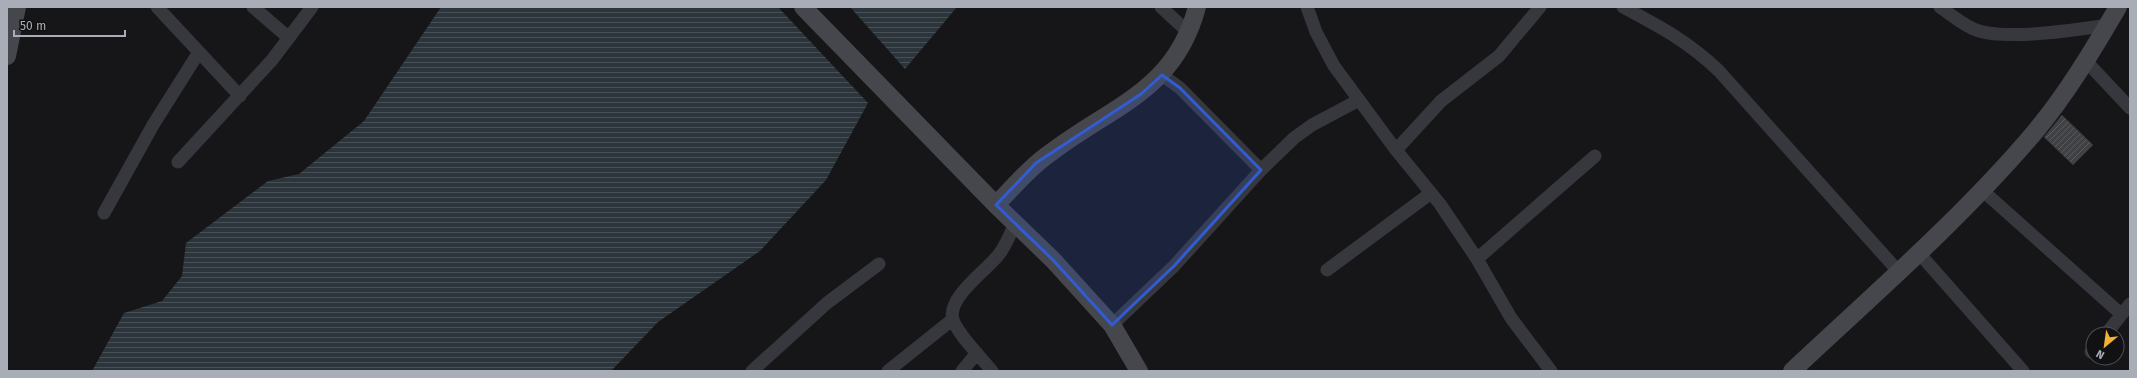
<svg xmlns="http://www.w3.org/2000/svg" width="2137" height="378" font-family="'Fira Sans',sans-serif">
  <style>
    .water { fill: url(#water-rules) }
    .building { fill: url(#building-hatch); stroke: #303034 }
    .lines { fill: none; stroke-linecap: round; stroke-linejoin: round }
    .street { stroke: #37383d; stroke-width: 13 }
    .secondary { stroke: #45474d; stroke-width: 18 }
    .marked { fill: #325cd3; fill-opacity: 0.2; stroke: #325cd3; stroke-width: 3; stroke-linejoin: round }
  </style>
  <defs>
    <pattern id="water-rules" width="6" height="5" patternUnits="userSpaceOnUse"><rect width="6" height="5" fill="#2c353c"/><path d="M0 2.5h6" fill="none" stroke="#485056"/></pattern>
    <pattern id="building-hatch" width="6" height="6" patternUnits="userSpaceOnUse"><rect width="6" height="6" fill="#404145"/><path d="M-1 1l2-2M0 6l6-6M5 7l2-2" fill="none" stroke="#595a5e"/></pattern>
  </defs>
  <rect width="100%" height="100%" fill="#161618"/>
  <path class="water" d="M441,7H778L868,103L826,180L760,251L658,322L611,371H92L124,313L162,301L182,276L186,243L268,181L299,174L364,121Z
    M850,7H957L905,69Z"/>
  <path class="building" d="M2062,115L2093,145L2073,165L2044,137Z"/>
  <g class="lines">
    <path class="street" d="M157,7L240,96
      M253,7L289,38
      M1161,7L1188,32
      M1307,7L1316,32L1334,66L1396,150L1440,204L1477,259L1511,318L1551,371
      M1623,7C1659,26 1689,42 1719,71L1898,271
      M1940,7C1952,15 1965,27 1979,31C2011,40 2074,30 2108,25
      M2085,60L2130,108
      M1162,75L1180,88L1261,170
      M1396,150L1441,101L1499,56L1540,7
      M178,162L272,60L312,7
      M1982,190L2121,314
      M104,213L153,125L199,52
      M1918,252L2023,371
      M1477,259L1595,156
      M1327,270L1431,193
      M1112,325L1174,266L1261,170L1294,138L1312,125L1359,100
      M2106,334L2130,304
      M2091,352L2093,350
      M752,371L827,303L879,264
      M888,371L953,319
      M962,371L977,353
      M992,371C981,357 959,336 953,320C946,297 988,270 1000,253C1007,243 1011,233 1015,223"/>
    <path class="secondary" d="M803,7L996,205L1053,260L1112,325L1139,371
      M7,56L17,7
      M996,205C1014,186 1031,166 1053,151C1114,105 1175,90 1197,7
      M1792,371C1874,294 1961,219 2034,133C2066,95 2093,50 2118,7"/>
  </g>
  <path class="marked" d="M1162,75L1180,88L1261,170L1174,266L1112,325L1053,260L996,205L1036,163L1141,94Z"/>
  <rect width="2137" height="378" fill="none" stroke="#a8adb8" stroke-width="16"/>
  <g transform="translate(2105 346) rotate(209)"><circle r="19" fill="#111113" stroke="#4d4f55"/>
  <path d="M0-3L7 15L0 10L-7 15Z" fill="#f2b134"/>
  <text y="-6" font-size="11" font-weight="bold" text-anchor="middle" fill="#a8adb8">N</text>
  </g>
  <path d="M14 30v6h111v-6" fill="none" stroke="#a8adb8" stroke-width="2"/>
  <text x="20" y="30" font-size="12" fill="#a8adb8" stroke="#111113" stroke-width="3" paint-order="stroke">50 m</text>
</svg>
